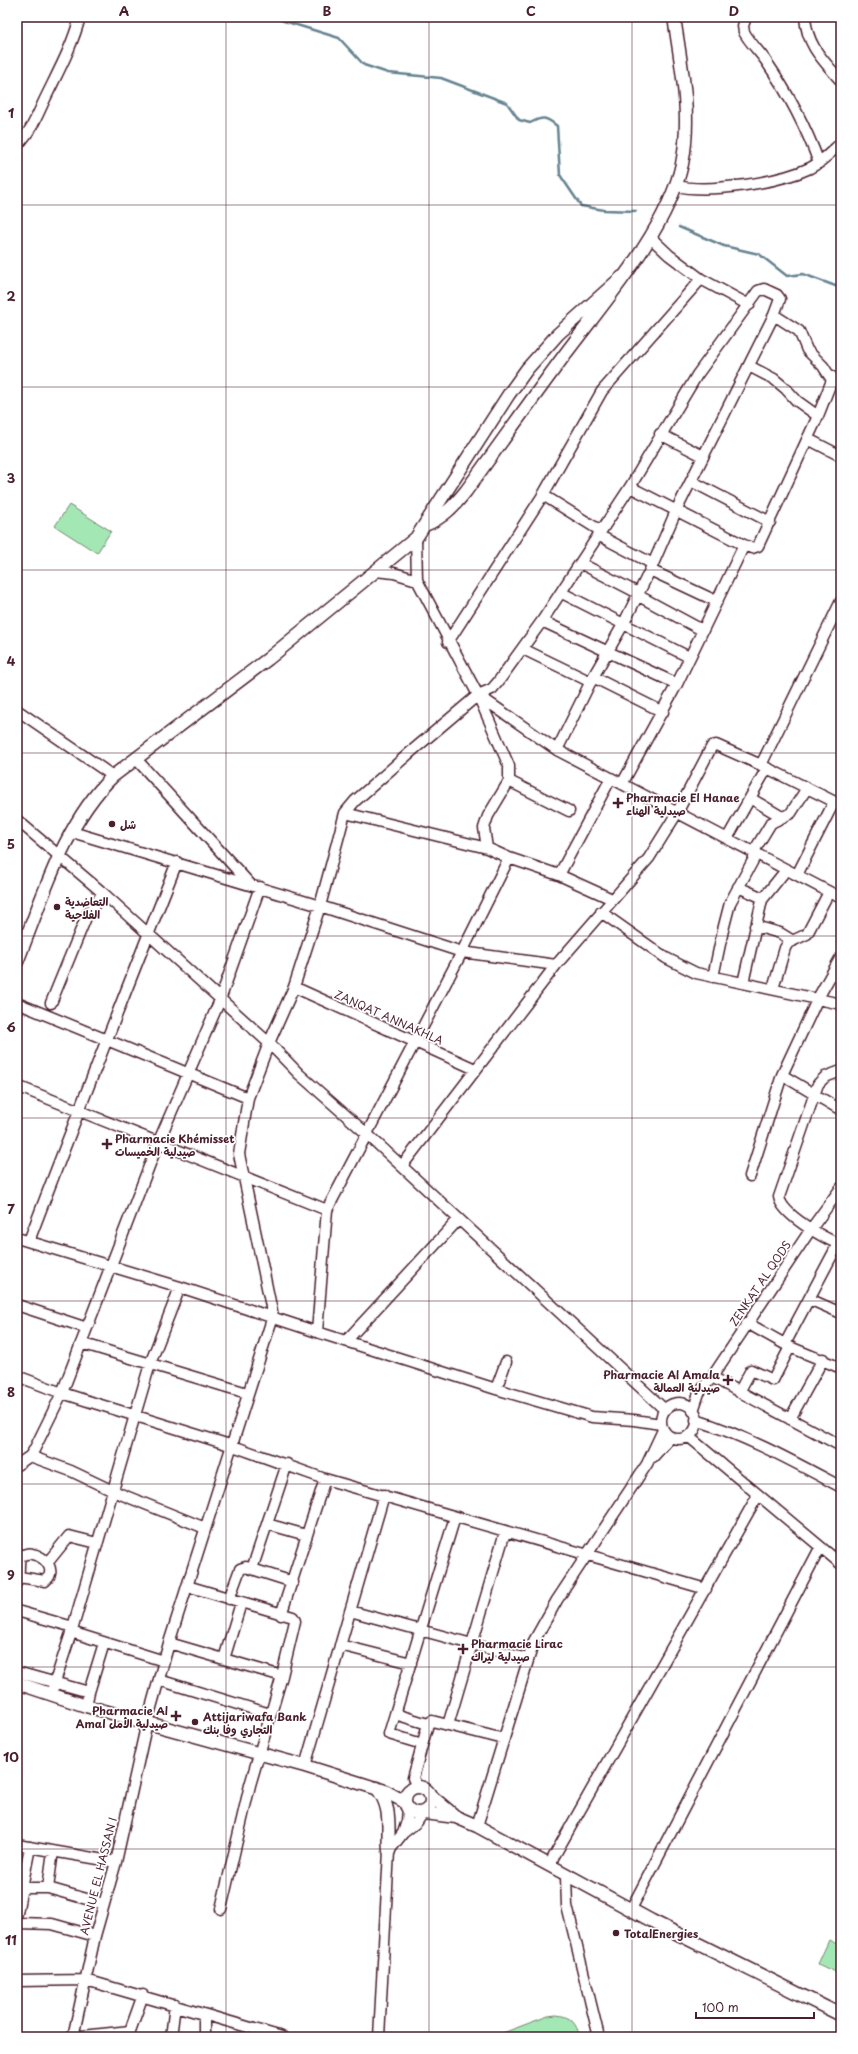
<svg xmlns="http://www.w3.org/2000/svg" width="858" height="2054" font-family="'Playpen Sans','Playpen Sans Arabic',sans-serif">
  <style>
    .green { fill: #a3e8b4; stroke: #768470 }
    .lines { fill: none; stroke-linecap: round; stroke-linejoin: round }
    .stream { stroke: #658390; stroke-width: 2.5 }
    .minor-casing { stroke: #4a1f2b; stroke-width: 13 }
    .major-casing { stroke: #4a1f2b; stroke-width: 15 }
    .minor { stroke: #fff; stroke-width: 10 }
    .major { stroke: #fff; stroke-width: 12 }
    .grid { fill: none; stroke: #4a1f2b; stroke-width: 1; stroke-opacity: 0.55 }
    .poi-dot { fill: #4a1f2b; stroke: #fff; stroke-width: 1.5 }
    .labels { text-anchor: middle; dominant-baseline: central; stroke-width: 3.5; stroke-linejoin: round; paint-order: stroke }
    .poi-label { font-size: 11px; font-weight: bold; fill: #4a1f2b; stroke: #fff; text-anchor: start }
    .street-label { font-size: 11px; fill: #4a1f2b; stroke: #fff }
    .neatline { fill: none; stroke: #4a1f2b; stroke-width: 1.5 }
    .grid-label { font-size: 13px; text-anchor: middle; font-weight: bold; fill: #4a1f2b }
  </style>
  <rect width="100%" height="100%" fill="#fff"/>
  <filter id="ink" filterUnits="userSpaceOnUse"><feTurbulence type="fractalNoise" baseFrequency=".025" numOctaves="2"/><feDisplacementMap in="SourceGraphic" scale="8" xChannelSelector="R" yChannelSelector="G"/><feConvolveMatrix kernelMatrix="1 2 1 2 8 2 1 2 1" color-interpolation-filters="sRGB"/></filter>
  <g filter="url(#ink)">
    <path class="green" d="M69,505L111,531L97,553L55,526Z
      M829,1940L841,1946V1975L818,1964Z
      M556,2015C571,2016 576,2023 580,2037H492L548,2016Z"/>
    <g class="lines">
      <path class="stream" d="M271,17L339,38L364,65L388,73L441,78L507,103L519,120L530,123C543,116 546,117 557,126L560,175L581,206L604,210L636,211
        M679,227L724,246L759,254L787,276L803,274L841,288"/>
      <defs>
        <path id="minor" d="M746,17L743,26L744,32C750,43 759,51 766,61C788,93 806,127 819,163
          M805,17C807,46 823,60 841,81
          M17,146C33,128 35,120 45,99C58,72 72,47 80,17
          M676,186C710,193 778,183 810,168C822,162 831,152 841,143
          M650,237L669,255L701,279L749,305
          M749,366L774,379L786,389L797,401L818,416
          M830,375L841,384
          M660,434L703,456
          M808,439L841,456
          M691,481L770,522
          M630,487L744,545L752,548L758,546L818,416L832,380L823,366L807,350L799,331L774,315
          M543,495L601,531
          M598,535L653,564
          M580,563L638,593
          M650,570L716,601
          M375,571L394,573L417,580
          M562,593L689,657
          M637,595L702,630
          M542,621L677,684
          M448,642L543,495L602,391L701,279
          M523,649L591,682
          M593,677L663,712
          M478,695L557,750L841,898
          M17,710L113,776
          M137,760L250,884
          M761,765L841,601
          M509,781L569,811
          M622,784L677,684L744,545
          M750,798L782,817
          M345,813L487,848
          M17,820L103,893L269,1043L299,1074L367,1134L665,1410
          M72,832L320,906L462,952L556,965
          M728,837L767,768
          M754,851L771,823L791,813L807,788
          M509,858L559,875L612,899
          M559,875L611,778
          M797,875L834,802
          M738,887L763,898
          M601,912L666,958L696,973L841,1004
          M755,926L780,933L793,941
          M713,977L723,930L730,903L757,853
          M743,983L762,900L786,870
          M294,987L475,1069
          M773,989L785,948L788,943L807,934L829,892
          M17,1003L248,1098
          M51,1003L87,915L103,893
          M841,1071L825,1077L818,1084L779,1197C782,1215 824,1238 841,1245
          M782,1075L841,1110
          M17,1086L327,1210
          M402,1166L556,965L649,858L677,813L712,746L716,745L761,765L841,805
          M750,1176L782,1075L818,998L841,957
          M17,1238L180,1287L317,1332L496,1389L592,1417L634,1420L661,1424
          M29,1241C77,1114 127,988 177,862
          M809,1299L841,1313
          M17,1305L87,1328
          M747,1323L790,1347L841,1368
          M317,1332L327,1210L462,952L509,858L487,848L484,828L488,816L509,781V766L478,695L417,580L416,538
          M346,1341L459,1219
          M81,1343L247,1393
          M785,1344L838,1244
          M17,1376L62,1393L233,1446L325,1479L706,1589
          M712,1377L841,1446
          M496,1389L506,1362
          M739,1392L751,1370L773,1380L790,1347
          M661 1421a18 18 0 1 1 36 0a18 18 0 1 1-36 0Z
          M693,1411L699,1393L712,1377L811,1229L841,1188
          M790,1419L823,1359
          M696,1420C747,1436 794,1462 841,1487
          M688,1436L841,1564
          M30,1456L71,1471L113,1491L205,1528
          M653,1457L671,1437
          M17,1465L30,1456L34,1450L62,1393L158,1143L220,1000L260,887
          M267,1524L306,1535
          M17,1555C22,1557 27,1552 32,1554C45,1556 58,1571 45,1581L19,1577
          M48,1562L69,1536L97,1543
          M252,1569L293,1582
          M17,1582C20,1576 18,1565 20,1556
          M187,1586L293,1617L295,1621L282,1676L250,1785L221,1909
          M229,1599L240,1569L246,1567L252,1569L287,1464
          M17,1611L73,1627
          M350,1611L527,1659
          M281,1615L325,1479
          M71,1632L164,1661
          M169,1643L282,1676
          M340,1645L411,1663
          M224,1659L241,1603
          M17,1672L89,1692L86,1706
          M159,1680L270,1714
          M89,1692L104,1643
          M51,1694L73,1627L150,1364L180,1287
          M395,1714L389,1734L422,1744
          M428,1724L432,1721L448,1725
          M504,1739L448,1725L505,1532
          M305,1766L384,1495
          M417,1787L413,1778L428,1724L395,1714L455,1517
          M477,1826L534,1641L557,1600L647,1464L663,1430
          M403,1833L407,1821L408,1809
          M17,1845L116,1862
          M549,1865L758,1495
          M566,1876L567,1906L599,2037
          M23,1888H48L104,1904
          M48,1888L53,1851
          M631,1909L820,1548
          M17,1913L30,1847
          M17,1923L52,1924L95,1936
          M17,1981L86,1980L282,2037
          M204,2015V2037
          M73,2037L95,1936L116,1862L147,1722L169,1643L273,1316L239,1154L248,1098L269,1043L294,987L320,906L345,813L355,801L413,750L478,695L492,689L498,682L542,621L630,487L697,375L758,291L764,289L777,295L780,299L774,315L676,511L653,564L624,623L593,677L557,750
          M73,2037L130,2031L143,1995
          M171,2037L175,2005
          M379,2037L389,1851L403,1833L417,1822L423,1813"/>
        <path id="major" d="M425,525C443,518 454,506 466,491C499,445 532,399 566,353C605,301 668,229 682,164C692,114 681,66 674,17
          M17,962C42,900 64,823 113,776L268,659L416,538L509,394L527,369L558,334L622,277
          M17,1683L86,1706L305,1766L385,1791L405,1802
          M405 1800a13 13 0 1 1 26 0a13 13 0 1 1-26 0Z
          M377,1788C393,1809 387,1827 389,1851
          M430,1795L456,1817
          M424,1813L456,1817L477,1826L652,1921L841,2015"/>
      </defs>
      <use href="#minor" class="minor-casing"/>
      <use href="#major" class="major-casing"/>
      <use href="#minor" class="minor"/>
      <use href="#major" class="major"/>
    </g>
  </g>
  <path class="grid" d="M226,17V2037M429,17V2037M632,17V2037M17,205H841M17,387H841M17,570H841M17,753H841M17,936H841M17,1118H841M17,1301H841M17,1484H841M17,1667H841M17,1849H841"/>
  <g class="poi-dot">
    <path d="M616 797h4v4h4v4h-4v4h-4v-4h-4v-4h4z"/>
    <circle cx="112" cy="824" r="4"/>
    <circle cx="57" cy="907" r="4"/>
    <path d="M105 1138h4v4h4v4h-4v4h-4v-4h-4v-4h4z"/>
    <path d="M726 1374h4v4h4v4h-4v4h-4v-4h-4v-4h4z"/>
    <path d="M461 1643h4v4h4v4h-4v4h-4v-4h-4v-4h4z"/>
    <path d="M174 1710h4v4h4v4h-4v4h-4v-4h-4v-4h4z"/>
    <circle cx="195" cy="1722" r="4"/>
    <circle cx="616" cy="1933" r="4"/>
  </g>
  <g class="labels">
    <g class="poi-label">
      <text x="626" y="797">Pharmacie El Hanae<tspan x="626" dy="13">صيدلية الهناء</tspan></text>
      <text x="120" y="824">شل</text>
      <text x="65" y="901">التعاضدية<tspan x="65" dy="13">الفلاحية</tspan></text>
      <text x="115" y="1138">Pharmacie Khémisset<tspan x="115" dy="13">صيدلية الخميسات</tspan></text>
      <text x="720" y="1374" text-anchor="end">Pharmacie Al Amala<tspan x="720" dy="13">صيدلية العمالة</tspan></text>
      <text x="471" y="1643">Pharmacie Lirac<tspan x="471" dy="13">صيدلية ليراك</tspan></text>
      <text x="168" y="1710" text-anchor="end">Pharmacie Al<tspan x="168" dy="13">Amal صيدلية الأمل</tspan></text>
      <text x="203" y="1716">Attijariwafa Bank<tspan x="203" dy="13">التجاري وفا بنك</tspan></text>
      <text x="624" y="1933">TotalEnergies</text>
    </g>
    <g class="street-label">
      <text transform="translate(389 1017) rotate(24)">ZANQAT ANNAKHLA</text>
      <text transform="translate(760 1283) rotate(-56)">ZENKAT AL QODS</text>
      <text transform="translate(98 1876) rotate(-76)">AVENUE EL HASSAN I</text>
    </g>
  </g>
  <rect width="858" height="2054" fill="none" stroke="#fff" stroke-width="44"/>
  <path d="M696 2012v6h118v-6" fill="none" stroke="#4a1f2b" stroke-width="2"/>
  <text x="702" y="2012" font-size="12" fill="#4a1f2b" stroke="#ffffff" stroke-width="3" paint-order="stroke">100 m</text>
  <rect x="22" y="22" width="814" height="2010" class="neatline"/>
  <g class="grid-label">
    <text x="124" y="16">A</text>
    <text x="327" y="16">B</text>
    <text x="531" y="16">C</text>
    <text x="734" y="16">D</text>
    <text x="11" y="118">1</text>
    <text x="11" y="301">2</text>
    <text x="11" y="483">3</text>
    <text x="11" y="666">4</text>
    <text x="11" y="849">5</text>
    <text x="11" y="1032">6</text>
    <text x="11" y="1214">7</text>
    <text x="11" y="1397">8</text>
    <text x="11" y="1580">9</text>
    <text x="11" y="1762">10</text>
    <text x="11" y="1945">11</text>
  </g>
</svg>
